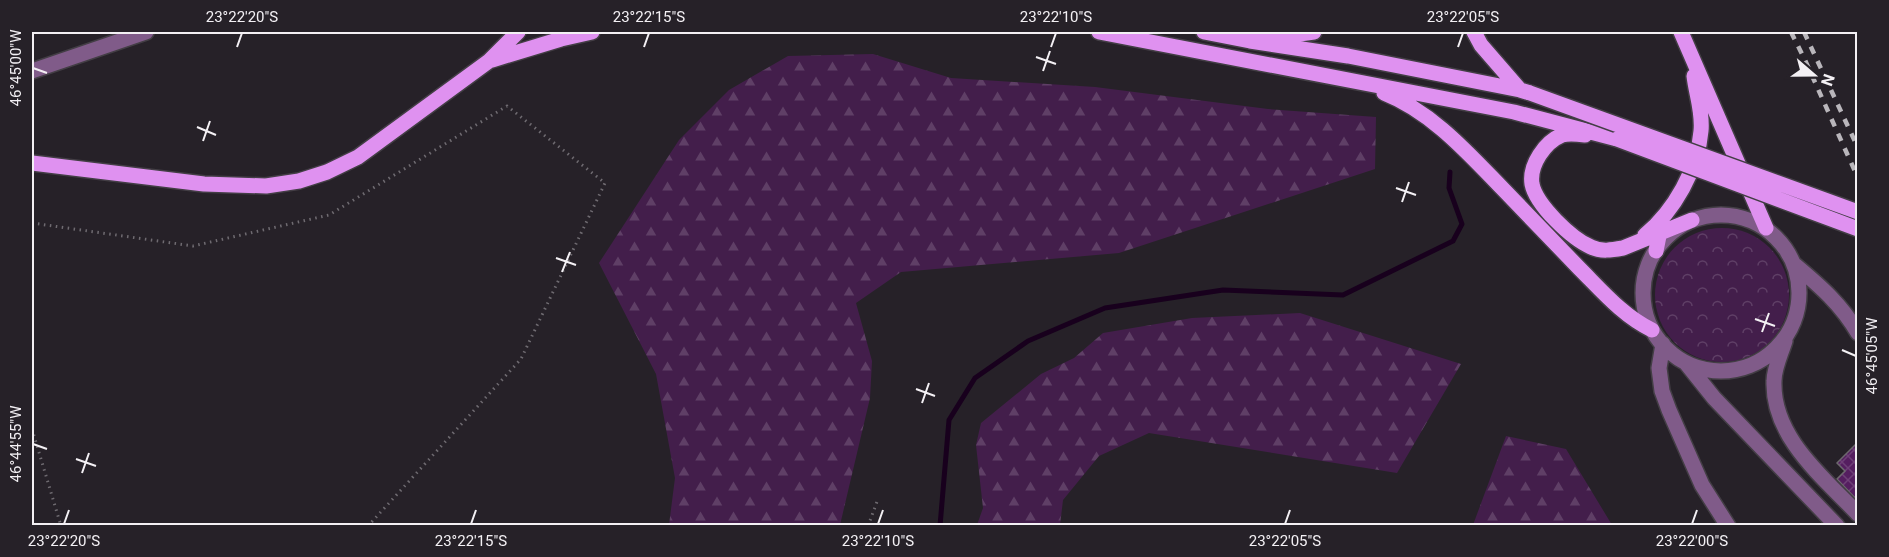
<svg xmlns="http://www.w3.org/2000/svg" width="1889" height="557" font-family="Roboto,sans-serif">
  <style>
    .forest { fill: url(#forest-firs) }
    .park { fill: url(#park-crowns) }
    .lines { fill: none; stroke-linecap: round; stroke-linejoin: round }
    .stream { stroke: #18001d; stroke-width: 5 }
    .building { fill: url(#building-cross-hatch); stroke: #6d676e; stroke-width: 1.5 }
    .minor-casing { stroke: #433e45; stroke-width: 18 }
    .major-casing { stroke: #433e45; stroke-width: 18 }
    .path { stroke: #6f6b71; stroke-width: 3; stroke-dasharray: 1.5 4.5; stroke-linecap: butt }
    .minor { stroke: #805b89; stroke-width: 15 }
    .major { stroke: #df91f0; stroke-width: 15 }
    .rail { stroke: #b9b6bb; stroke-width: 4.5; stroke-dasharray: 8 8; stroke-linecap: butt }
    .major-bridge-casing { stroke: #433e45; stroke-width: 18; stroke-linecap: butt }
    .major-bridge { stroke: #df91f0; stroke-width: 15 }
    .ticks { fill: none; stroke: #f3f0f4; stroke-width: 2 }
    .neatline { fill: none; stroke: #f3f0f4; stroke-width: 2 }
    .ticks-label { font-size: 15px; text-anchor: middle; fill: #f3f0f4 }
  </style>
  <defs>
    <pattern id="forest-firs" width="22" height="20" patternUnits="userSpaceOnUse" patternTransform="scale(1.5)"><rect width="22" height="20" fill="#431e4b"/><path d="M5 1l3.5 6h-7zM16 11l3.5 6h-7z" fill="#5f3f66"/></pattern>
    <pattern id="park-crowns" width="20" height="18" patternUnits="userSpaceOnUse" patternTransform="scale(1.5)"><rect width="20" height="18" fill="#431e4b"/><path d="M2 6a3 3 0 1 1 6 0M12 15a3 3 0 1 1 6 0" fill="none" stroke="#5f3f66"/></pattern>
    <pattern id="building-cross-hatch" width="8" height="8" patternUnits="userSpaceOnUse" patternTransform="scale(1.5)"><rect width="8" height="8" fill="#551e60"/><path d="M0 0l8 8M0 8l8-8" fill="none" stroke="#6e3f77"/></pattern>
  </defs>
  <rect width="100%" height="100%" fill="#262128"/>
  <path class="forest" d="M873,54L951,78L1095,87L1268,109L1376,117L1375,169L1119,253L901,272L856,303L872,361L870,398L840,525H669L675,478L656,374L599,263L679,140L729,90L788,56Z
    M1300,313L1461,364L1397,473L1149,433L1099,456L1063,500L1060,525H977L983,508L976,445L981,423L1041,374L1074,358L1103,333L1192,318Z
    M1506,436L1566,449L1612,525H1473Z"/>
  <path class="park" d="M1655 295a67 67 0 1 1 134 0a67 67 0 1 1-134 0Z"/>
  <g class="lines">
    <path class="stream" d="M940,526L949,420L975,378L1028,341L1105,308L1223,290L1343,295L1453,241L1462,224L1449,188L1450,172"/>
  </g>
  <path class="building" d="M1857,443V500L1837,479L1845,471L1837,463Z"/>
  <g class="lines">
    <defs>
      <path id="minor" d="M32,71L146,32
        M1643 293a78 78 0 1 1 156 0a78 78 0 1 1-156 0Z
        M1795,265C1820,286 1841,304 1858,333
        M1785,341C1781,354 1774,368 1774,381C1772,437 1823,477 1858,514
        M1663,344L1659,368L1662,391L1669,410L1702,485L1728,526
        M1686,363L1714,398L1837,526"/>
      <path id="major" d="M1099,32L1514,112L1617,139
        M1204,32L1250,41L1314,32
        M1474,32L1481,45L1520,90
        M1681,32L1766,228
        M1250,41L1348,56L1520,90L1530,93
        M492,60L561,39L592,32
        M1384,93C1432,112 1468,153 1503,189C1529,216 1554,242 1579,268C1602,291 1623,316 1652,330
        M1585,135C1577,134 1569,133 1562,135C1545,142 1529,165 1532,184C1536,205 1572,239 1591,247C1601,252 1612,250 1623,248L1692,220
        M32,163L204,184L266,186L299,181L327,172L358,157L489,61L518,32
        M1645,235C1674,211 1698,169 1701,131C1703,112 1696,94 1694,76
        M1656,251L1661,226"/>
    </defs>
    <use href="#minor" class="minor-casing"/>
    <use href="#major" class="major-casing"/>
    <path class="path" d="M32,223L193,246L329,215L507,106L605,183L521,359L368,526
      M32,429L61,526
      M868,526L878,499"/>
    <use href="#minor" class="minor"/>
    <use href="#major" class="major"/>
    <path class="rail" d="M1791,32L1805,60L1858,178
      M1804,32L1858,148"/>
    <defs>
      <path id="major-bridge" d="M1530,93L1858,212
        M1617,139L1858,229"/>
    </defs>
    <use href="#major-bridge" class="major-bridge-casing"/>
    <use href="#major-bridge" class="major-bridge"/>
  </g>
  <path class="ticks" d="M237,47L242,33M644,47L649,33M1051,47L1056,33M1458,47L1463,33M1036,57L1056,64M33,68L47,73M1043,71L1050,51M197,127L216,135M203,141L210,121M1396,188L1416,195M1402,202L1409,182M556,258L576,265M562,272L570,252M1755,319L1775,326M1762,332L1769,313M1842,350L1856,356M916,389L935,396M922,403L929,383M33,444L47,449M76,459L96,466M82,473L89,453M64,524L69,510M471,524L476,510M878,524L883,510M1285,524L1290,510M1692,524L1697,510"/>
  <rect width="1889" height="557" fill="none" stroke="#262128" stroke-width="66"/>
  <g transform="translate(1814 75) rotate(110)" stroke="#262128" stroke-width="4.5" paint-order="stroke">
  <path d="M0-4.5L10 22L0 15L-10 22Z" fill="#f3f0f4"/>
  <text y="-9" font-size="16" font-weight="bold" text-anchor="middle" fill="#f3f0f4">N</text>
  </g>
  <rect x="33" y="33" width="1823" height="491" class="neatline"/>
  <g class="ticks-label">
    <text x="242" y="22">23°22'20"S</text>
    <text x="649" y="22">23°22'15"S</text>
    <text x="1056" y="22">23°22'10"S</text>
    <text x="1463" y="22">23°22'05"S</text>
    <text transform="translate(16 68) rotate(-90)" y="5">46°45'00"W</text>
    <text transform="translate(1872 356) rotate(-90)" y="5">46°45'05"W</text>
    <text transform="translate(16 444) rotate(-90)" y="5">46°44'55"W</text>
    <text x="64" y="546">23°22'20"S</text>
    <text x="471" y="546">23°22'15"S</text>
    <text x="878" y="546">23°22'10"S</text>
    <text x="1285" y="546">23°22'05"S</text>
    <text x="1692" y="546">23°22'00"S</text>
  </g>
</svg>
